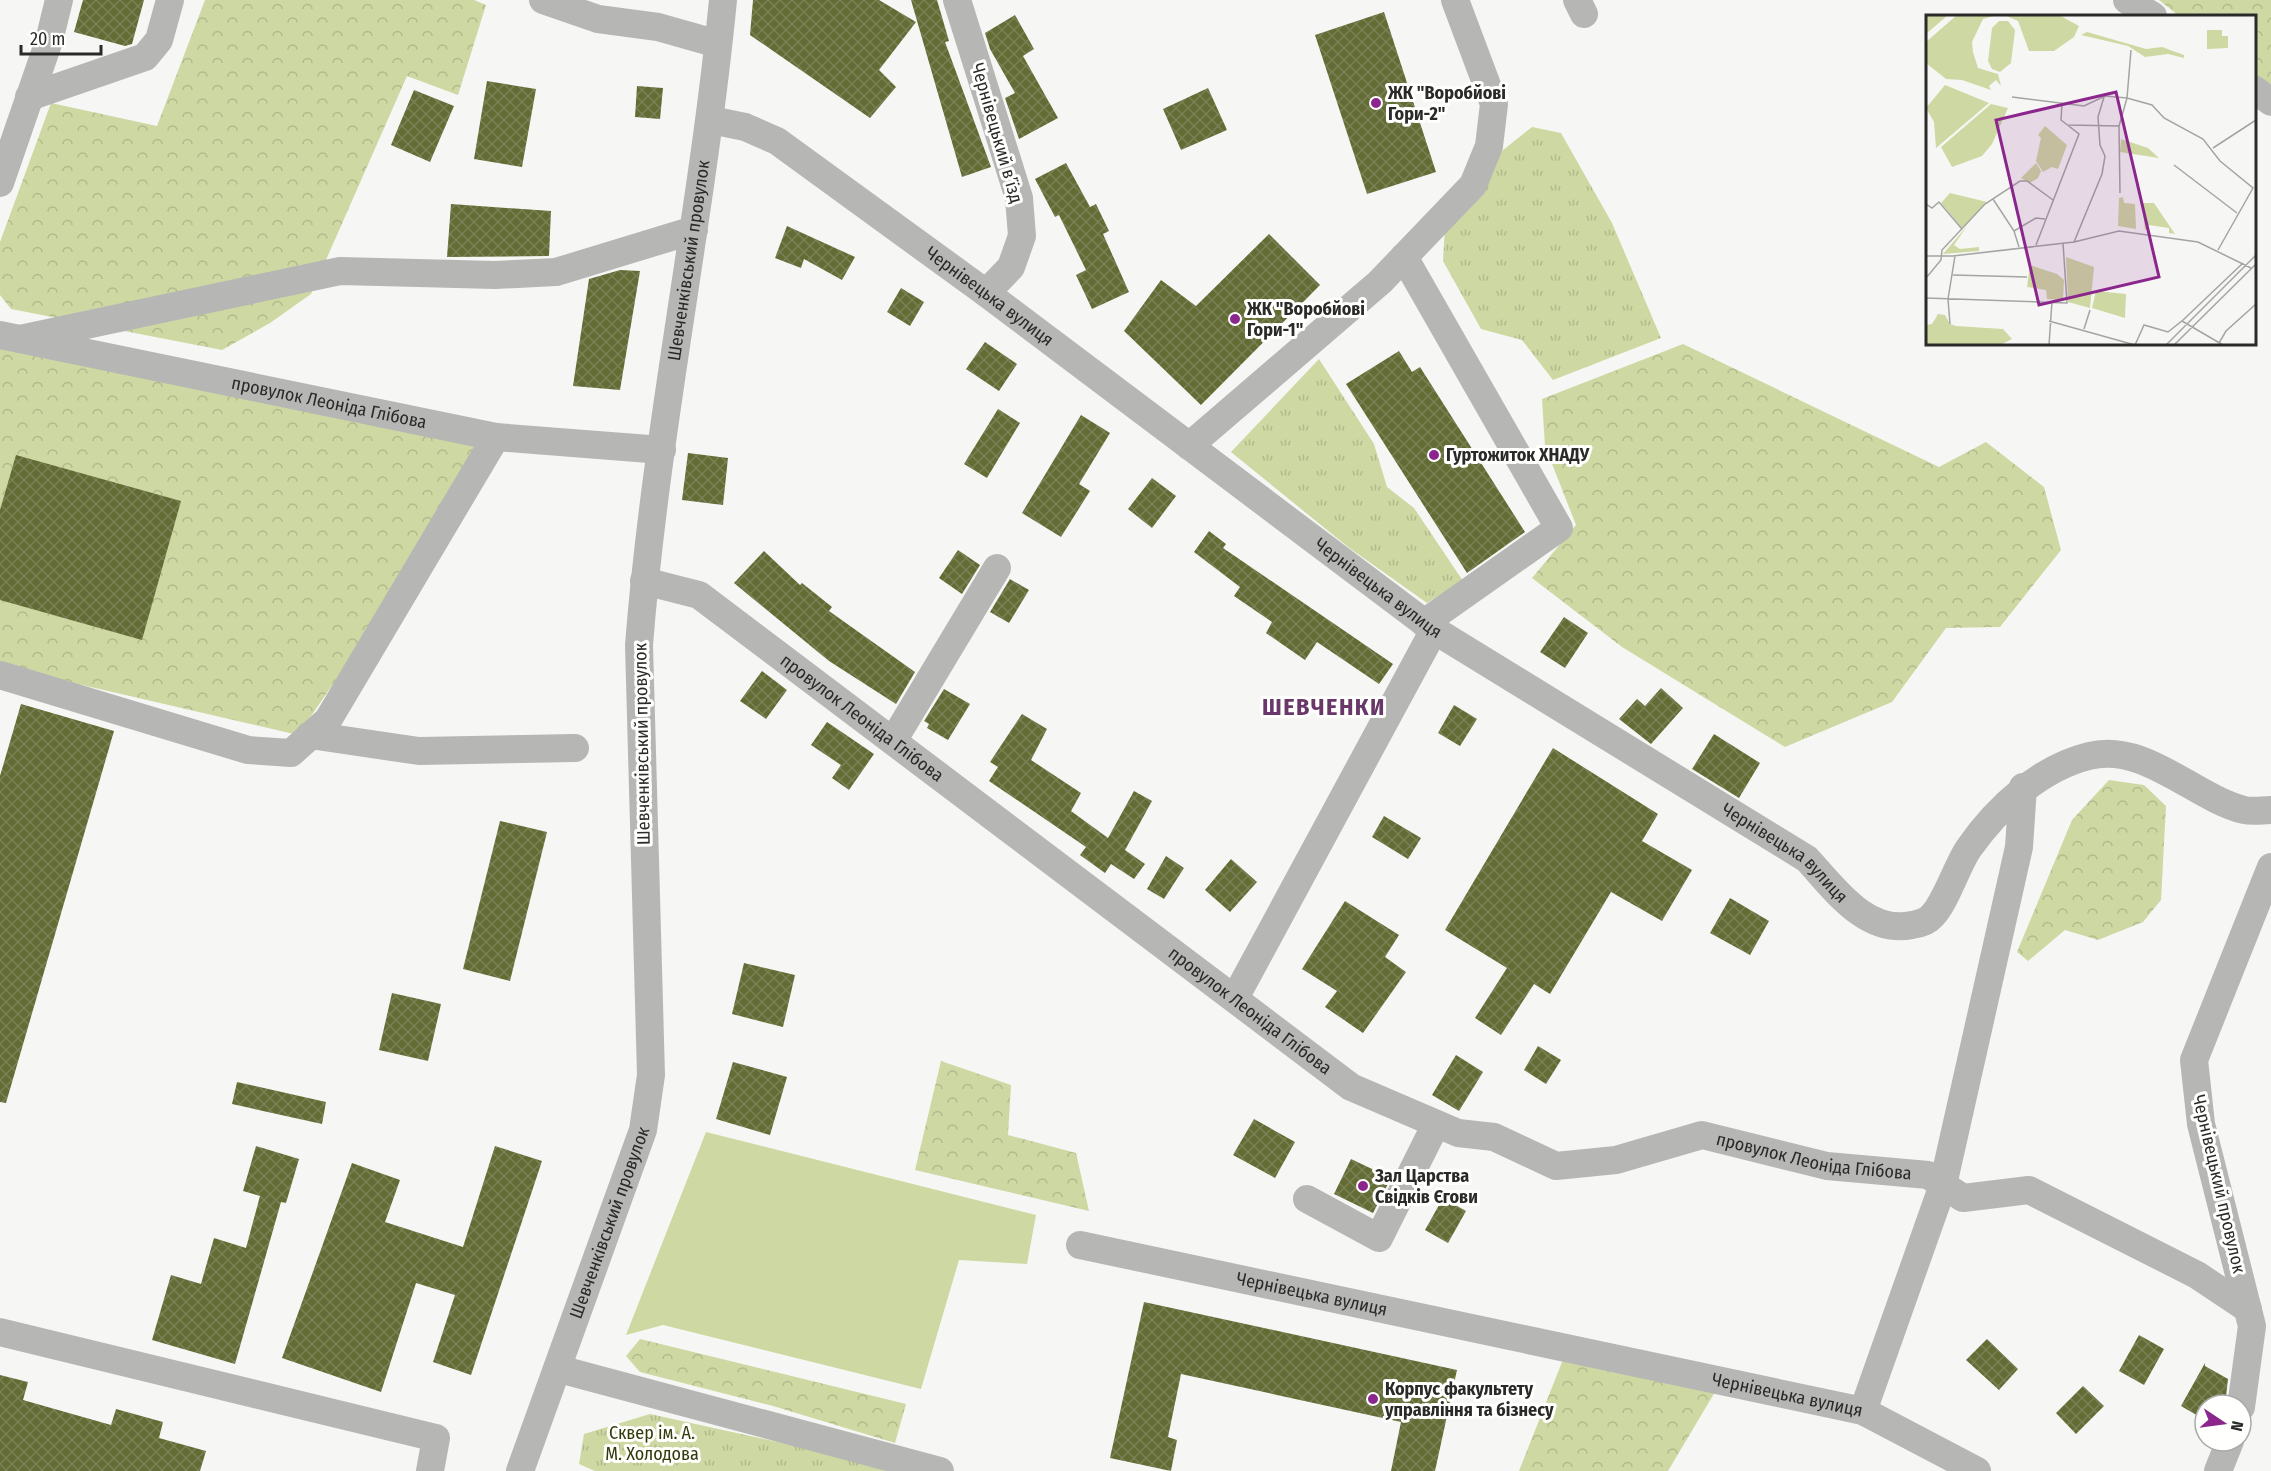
<svg xmlns="http://www.w3.org/2000/svg" width="2271" height="1471" font-family="'Fira Sans Condensed',sans-serif">
  <style>
    .grass { fill: url(#grass-tufts) }
    .forest { fill: url(#forest-crowns) }
    .pitch { fill: #ced8a2 }
    .building { fill: url(#building-cross-hatch) }
    .lines { fill: none; stroke-linecap: round; stroke-linejoin: round }
    .minor { stroke: #b6b7b5; stroke-width: 28 }
    .poi-dot { fill: #8b268d; stroke: #fffffe; stroke-width: 2 }
    .labels { text-anchor: middle; dominant-baseline: central; stroke-width: 6; stroke-linejoin: round; paint-order: stroke }
    .poi-label { font-size: 18px; font-weight: bold; fill: #2a2a29; stroke: #fffffe; text-anchor: start }
    .street-label { font-size: 18px; fill: #2a2a29; stroke: #fffffe }
    .park-label { font-size: 18px; fill: #33390b; stroke: #fffffe }
    .district-label { font-size: 24px; font-weight: bold; letter-spacing: 1.5px; fill: #693769; stroke: #fffffe }
    .inset-road { fill: none; stroke: #a4a5a3; stroke-width: 1.5 }
    .view { fill: #8b268d; fill-opacity: 0.15; stroke: #8b268d; stroke-width: 3 }
    .inset-edge { fill: none; stroke: #2a2a29; stroke-width: 3 }
  </style>
  <defs>
    <pattern id="grass-tufts" width="24" height="20" patternUnits="userSpaceOnUse" patternTransform="scale(1.5)"><rect width="24" height="20" fill="#ced8a2"/><path d="M3 7l-1-3M5 7V3M7 7l1-3M15 17l-1-3M17 17v-4M19 17l1-3" fill="none" stroke="#b1ba8c"/></pattern>
    <pattern id="forest-crowns" width="20" height="18" patternUnits="userSpaceOnUse" patternTransform="scale(1.5)"><rect width="20" height="18" fill="#ced8a2"/><path d="M2 6a3 3 0 1 1 6 0M12 15a3 3 0 1 1 6 0" fill="none" stroke="#b1ba8c"/></pattern>
    <pattern id="building-cross-hatch" width="8" height="8" patternUnits="userSpaceOnUse" patternTransform="scale(1.5)"><rect width="8" height="8" fill="#636c34"/><path d="M0 0l8 8M0 8l8-8" fill="none" stroke="#7a8157"/></pattern>
  </defs>
  <rect width="100%" height="100%" fill="#f6f7f4"/>
  <path class="grass" d="M1532,127L1561,133L1612,223L1661,338L1553,380L1522,340L1481,329L1443,261L1445,226L1493,158Z
    M1319,359L1374,444L1387,487L1414,508L1463,581L1427,603L1348,547L1231,452Z
    M650,1414L910,1471H595L579,1464L584,1434Z"/>
  <path class="forest" d="M205,0H474L486,5L458,95L407,76L311,294L270,323L222,350L11,309L0,295V242L51,103L157,126Z
    M2159,0H2271V91L2255,77L2254,16H2179Z
    M1683,344L1939,467L1986,442L2044,487L2061,550L2000,627L1946,628L1892,702L1785,747L1622,647L1532,578L1576,525L1545,446L1542,399Z
    M0,347L482,441L390,601L298,735L0,666Z
    M2109,780L2144,785L2166,806L2161,900L2143,922L2098,940L2065,930L2028,961L2017,952L2072,820Z
    M941,1061L1011,1085L1008,1135L1076,1153L1089,1211L915,1170Z
    M640,1339L906,1404L895,1443L773,1406L640,1372L626,1356Z
    M1564,1357L1715,1392L1668,1471H1519Z"/>
  <path class="pitch" d="M706,1132L1036,1215L1027,1264L959,1260L921,1389L663,1325L626,1335Z"/>
  <path class="building" d="M83,0H144L132,44L125,46L74,32Z
    M753,0H879L916,22L879,70L896,87L870,118L750,35Z
    M911,0H937L949,41L945,42L991,167L962,177Z
    M1384,12L1436,172L1367,194L1315,35Z
    M1015,15L1034,49L1023,56L1058,118L1019,139L1005,98L1015,93L990,49L985,33Z
    M487,81L536,89L522,167L474,159Z
    M637,86L663,88L660,119L635,117Z
    M1208,88L1227,130L1181,150L1163,109Z
    M414,90L454,106L430,162L391,145Z
    M1066,163L1090,207L1096,204L1109,231L1103,234L1129,292L1092,309L1076,275L1086,270L1059,215L1055,217L1035,179Z
    M451,204L551,211L549,256L447,257Z
    M787,226L855,257L842,280L804,259L801,268L775,258Z
    M1269,234L1320,285L1201,405L1124,331L1161,280L1196,306Z
    M620,270L640,271L620,390L573,386L589,279Z
    M901,288L924,302L910,326L887,312Z
    M985,342L1017,364L999,391L966,369Z
    M1399,351L1412,372L1420,367L1525,532L1467,573L1346,384Z
    M998,409L1020,423L987,478L964,464Z
    M1081,415L1110,433L1079,484L1090,491L1061,537L1022,513Z
    M688,453L728,458L723,505L682,500Z
    M16,455L181,501L142,640L0,600V510Z
    M1152,478L1176,496L1152,528L1128,509Z
    M1209,531L1226,544L1223,548L1393,664L1379,684L1317,642L1305,660L1266,633L1272,622L1234,596L1240,587L1194,552Z
    M958,550L980,565L962,594L939,578Z
    M764,551L800,585L802,583L832,607L829,611L915,672L896,704L829,661L734,583Z
    M1010,579L1029,590L1009,623L990,612Z
    M1564,617L1588,633L1565,668L1540,652Z
    M762,671L787,690L766,719L740,701Z
    M1661,688L1683,708L1651,744L1619,719L1637,699L1645,706Z
    M944,689L970,704L948,740L927,728L929,724L924,721Z
    M21,704L114,731L6,1103L0,1102V776Z
    M1454,705L1477,719L1460,746L1438,733Z
    M1022,714L1047,729L1031,760L1081,793L1071,811L1108,838L1134,791L1152,801L1125,850L1145,864L1134,879L1111,864L1105,873L1080,855L1086,847L989,781L998,767L990,762Z
    M827,722L874,754L849,790L832,778L841,765L811,745Z
    M1714,734L1760,763L1739,798L1692,769Z
    M1553,748L1658,814L1642,841L1692,870L1662,921L1611,892L1550,994L1534,984L1501,1035L1475,1018L1507,968L1445,930Z
    M1384,816L1421,838L1408,859L1372,837Z
    M500,821L547,832L510,981L463,969Z
    M1166,856L1184,868L1164,899L1147,889Z
    M1231,859L1257,882L1230,912L1205,890Z
    M1730,898L1769,921L1750,955L1710,933Z
    M1345,901L1399,935L1385,957L1406,972L1363,1033L1325,1007L1337,991L1302,969Z
    M744,963L795,975L783,1027L732,1014Z
    M392,993L441,1004L428,1061L379,1050Z
    M1538,1046L1561,1060L1546,1084L1524,1070Z
    M1456,1055L1483,1072L1459,1111L1432,1095Z
    M733,1062L787,1077L770,1135L716,1119Z
    M237,1082L326,1102L322,1124L232,1104Z
    M1254,1119L1295,1142L1275,1178L1233,1155Z
    M256,1146L299,1159L286,1203L281,1202L235,1364L152,1340L171,1275L201,1284L214,1238L246,1248L260,1196L243,1191Z
    M495,1146L542,1161L471,1375L433,1362L455,1295L416,1283L381,1392L282,1358L352,1163L400,1180L385,1222L463,1247Z
    M1351,1159L1391,1178L1373,1213L1334,1194Z
    M1443,1198L1466,1211L1448,1243L1425,1230Z
    M1144,1302L1457,1370L1435,1471H1391L1401,1422L1181,1374L1168,1437L1177,1440L1171,1471L1110,1458Z
    M2139,1335L2164,1349L2144,1385L2119,1371Z
    M1987,1339L2018,1369L1999,1390L1966,1360Z
    M2205,1363V1366L2228,1379L2225,1405H2205V1420L2181,1406Z
    M0,1375L28,1382L23,1400L111,1425L116,1409L163,1422L159,1438L206,1451L200,1471H0Z
    M2083,1386L2104,1406L2076,1434L2056,1413Z"/>
  <g class="lines">
    <g class="minor">
      <path d="M543,0L598,19L658,27L718,44"/>
      <path d="M957,0L1019,198L1022,236L1011,267L986,293"/>
      <path d="M1577,0L1584,14"/>
      <path d="M2127,0L2153,16"/>
      <path d="M2254,89L2271,102"/>
      <path d="M29,97L145,57L159,40L170,0"/>
      <path id="s1" d="M711,120L745,127L777,141L986,293L1434,630L1807,859C1834,888 1866,935 1912,925C1919,924 1928,921 1932,916C1946,902 1957,865 1969,848C1997,808 2040,768 2089,756C2145,742 2193,797 2244,810C2252,812 2263,810 2271,810"/>
      <path d="M0,183L49,41L59,0"/>
      <path d="M1404,257L1559,528L1424,623"/>
      <path id="s2" d="M0,335L496,437L662,450"/>
      <path d="M20,339L340,271L495,275L556,272L694,230"/>
      <path d="M1189,446L1380,282L1473,185L1489,146L1494,104L1455,0"/>
      <path id="s3" d="M644,581L699,595L1351,1087L1458,1133L1494,1137L1556,1166L1616,1160L1702,1135L1827,1166L1928,1175L1963,1198L2029,1190L2197,1275L2248,1309"/>
      <path d="M0,675L248,750L291,753L328,720L496,437"/>
      <path d="M310,735L419,751L575,748"/>
      <path d="M893,741L997,568"/>
      <path d="M1235,998L1434,630"/>
      <path d="M1307,1199L1379,1238L1436,1124"/>
      <path id="s4" d="M1080,1245L1863,1411L1977,1471"/>
      <path d="M0,1332L436,1438L430,1471"/>
      <path d="M559,1369L940,1471"/>
      <path d="M2241,1407L2252,1326L2201,1124L2194,1060L2271,867"/>
      <path d="M1863,1411L1943,1185L2019,847L2023,787"/>
      <path id="s5" d="M520,1471L643,1130L651,1075L639,645C656,429 702,216 723,0"/>
      <path d="M2218,1471L2230,1441"/>
    </g>
  </g>
  <g class="poi-dot">
    <circle cx="1376" cy="103" r="6"/>
    <circle cx="1235" cy="319" r="6"/>
    <circle cx="1434" cy="455" r="6"/>
    <circle cx="1363" cy="1186" r="6"/>
    <circle cx="1373" cy="1399" r="6"/>
  </g>
  <g class="labels">
    <g class="poi-label">
      <text x="1388" y="93">ЖК "Воробйові<tspan x="1388" dy="21">Гори-2"</tspan></text>
      <text x="1247" y="309">ЖК "Воробйові<tspan x="1247" dy="21">Гори-1"</tspan></text>
      <text x="1446" y="455">Гуртожиток ХНАДУ</text>
      <text x="1375" y="1176">Зал Царства<tspan x="1375" dy="21">Свідків Єгови</tspan></text>
      <text x="1385" y="1389">Корпус факультету<tspan x="1385" dy="21">управління та бізнесу</tspan></text>
    </g>
    <g class="street-label">
      <text transform="translate(997 133) rotate(74)">Чернівецький вʼїзд</text>
      <text stroke="none"><textPath href="#s5" startOffset="1236">Шевченківський провулок</textPath></text>
      <text stroke="none"><textPath href="#s1" startOffset="333">Чернівецька вулиця</textPath></text>
      <text stroke="none"><textPath href="#s2" startOffset="336">провулок Леоніда Глібова</textPath></text>
      <text stroke="none"><textPath href="#s1" startOffset="819">Чернівецька вулиця</textPath></text>
      <text stroke="none"><textPath href="#s3" startOffset="261">провулок Леоніда Глібова</textPath></text>
      <text transform="translate(642 744) rotate(-91)">Шевченківський провулок</text>
      <text stroke="none"><textPath href="#s1" startOffset="1305">Чернівецька вулиця</textPath></text>
      <text stroke="none"><textPath href="#s3" startOffset="747">провулок Леоніда Глібова</textPath></text>
      <text stroke="none"><textPath href="#s3" startOffset="1359">провулок Леоніда Глібова</textPath></text>
      <text transform="translate(2219 1184) rotate(77)">Чернівецький провулок</text>
      <text stroke="none"><textPath href="#s5" startOffset="264">Шевченківський провулок</textPath></text>
      <text stroke="none"><textPath href="#s4" startOffset="237">Чернівецька вулиця</textPath></text>
      <text stroke="none"><textPath href="#s4" startOffset="723">Чернівецька вулиця</textPath></text>
    </g>
    <g class="park-label">
      <text x="652" y="1433">Сквер ім. А.<tspan x="652" dy="21">М. Холодова</tspan></text>
    </g>
    <g class="district-label">
      <text x="1324" y="707">ШЕВЧЕНКИ</text>
    </g>
  </g>
  <g transform="translate(1926 15)">
    <rect width="330" height="330" fill="#f6f7f4"/>
    <path d="M0,0H22L0,19ZM110,148L115,156L112,163L104,168L95,163ZM24,178L61,187L36,213L15,188ZM216,188H228L249,219L243,218V213L223,210L219,215ZM41,211L28,230L34,234L53,232V236L17,239ZM12,299L19,300L24,309L30,311L77,314L86,324L74,330H0V310L6,309Z" fill="#ced8a2"/>
    <path d="M31,0H71L57,4L46,27L47,37L52,53L72,59L75,71L70,65L63,71L65,75L36,65L20,64L0,48V27ZM78,0H133L153,11L148,22L128,36H103L92,6ZM161,17L220,34L236,32L258,40V43L242,39L219,42L202,31L155,20ZM19,70L63,88L10,133L8,107L0,93ZM65,89L82,93L66,129L56,141L26,152L15,132ZM119,111L141,130L132,154L126,152L117,157L110,146L115,123L112,120ZM195,124L222,133L233,143L194,137ZM140,242L168,252L164,293L142,287ZM104,250L131,259L138,265L137,285L121,284L120,275L101,272ZM170,276L200,279L199,303L166,293Z" fill="#ced8a2"/>
    <path d="M73,6H82L89,15L85,48L74,57L66,54L62,46L66,13ZM281,15H296V21H302V33L281,34ZM197,182L198,188L209,189L210,214L192,211L193,183Z" fill="#ced8a2"/>
    <path class="inset-road" d="M86,82L158,91L179,81L201,83L226,90L238,103L277,124L294,146L327,173L292,235M141,110L193,111M287,133L330,105M248,150L311,198M194,178L193,111L201,83L205,35M67,184L88,216L93,232M0,189L6,193L13,187L36,214M88,216L110,203L119,204M148,227L176,159L179,141L174,130L172,102L178,82M110,230L153,119L135,105L136,88M0,241H27L148,227L193,216L272,227L325,253M27,260L101,262M0,263L15,245L16,235L59,189L94,166H101L127,185M0,283L141,288L137,228M123,306L209,330M256,306L317,248M24,309L22,284L29,241M158,314L164,295M293,328L300,316L330,289M123,330L126,286M209,330L218,310L242,317L256,306L297,330M240,330L330,240M248,330L330,249"/>
    <path class="view" d="M190,77L233,262L113,290L70,105Z"/>
    <rect width="330" height="330" class="inset-edge"/>
  </g>
  <g transform="translate(2223 1423) rotate(103)"><circle r="28" fill="#fffffe" stroke="#aaaaa9" stroke-width="1.5"/>
  <path d="M0-4.5L10 22L0 15L-10 22Z" fill="#8b268d"/>
  <text y="-9" font-size="16" font-weight="bold" text-anchor="middle" fill="#2a2a29">N</text>
  </g>
  <path d="M21 45v9h80v-9" fill="none" stroke="#2a2a29" stroke-width="3"/>
  <text x="30" y="45" font-size="18" fill="#2a2a29" stroke="#fffffe" stroke-width="4.5" paint-order="stroke">20 m</text>
</svg>
